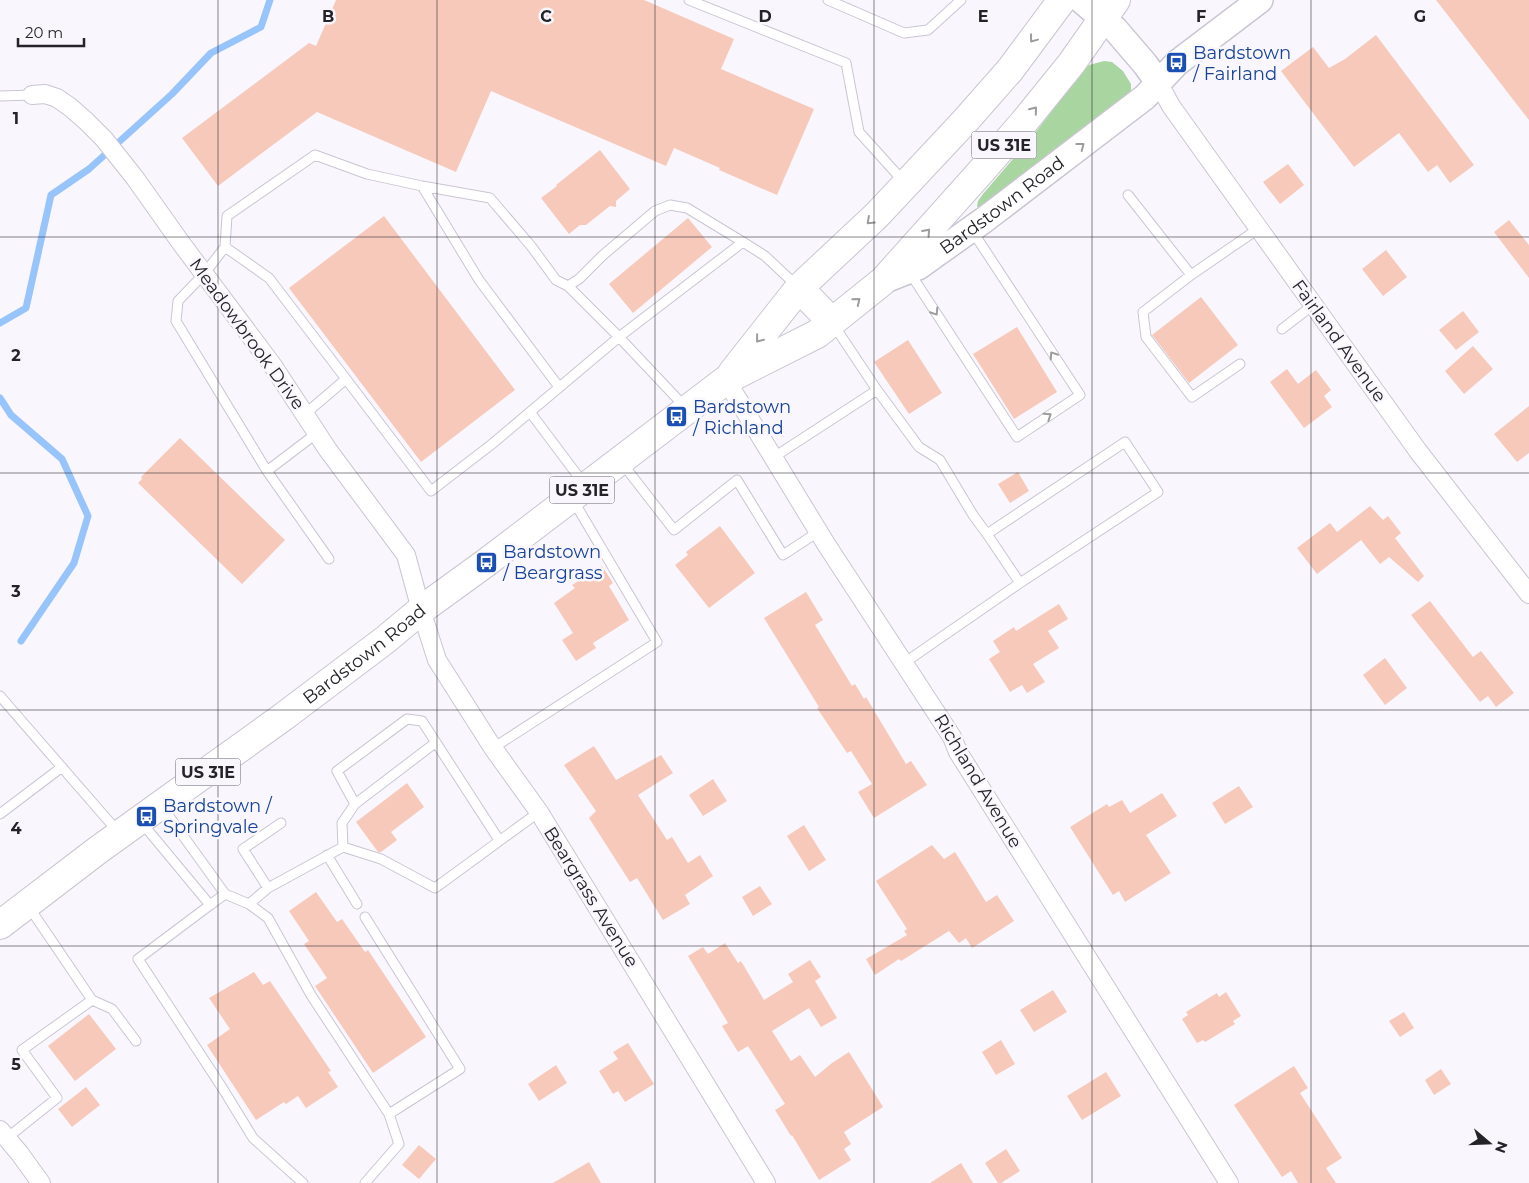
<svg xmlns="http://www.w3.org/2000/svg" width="1529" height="1183" font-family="Montserrat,sans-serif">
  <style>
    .green { fill: #a9d5a1 }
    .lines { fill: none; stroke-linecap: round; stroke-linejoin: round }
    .stream { stroke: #98c4fc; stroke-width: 7 }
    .building { fill: #f6c9ba }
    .service-casing { stroke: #cac5d3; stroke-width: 11 }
    .minor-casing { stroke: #cac5d3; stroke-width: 20 }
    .secondary-casing { stroke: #cac5d3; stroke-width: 28 }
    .primary-casing { stroke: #cac5d3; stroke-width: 30 }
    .service { stroke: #fff; stroke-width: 9 }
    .minor { stroke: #fff; stroke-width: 18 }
    .secondary { stroke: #fff; stroke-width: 25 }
    .primary { stroke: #fff; stroke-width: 28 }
    .oneway { stroke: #9c9c9e }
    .grid { fill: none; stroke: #242328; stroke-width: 1; stroke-opacity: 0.55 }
    .labels { text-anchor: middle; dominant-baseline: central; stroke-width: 5; stroke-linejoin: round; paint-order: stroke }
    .shield { fill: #f9f7fd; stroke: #646368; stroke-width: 1 }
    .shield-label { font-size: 16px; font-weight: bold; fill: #242328 }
    .transit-label { font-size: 18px; fill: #164399; stroke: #f9f7fd; text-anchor: start }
    .street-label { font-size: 18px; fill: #242328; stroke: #f9f7fd }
    .grid-label { font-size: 16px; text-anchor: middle; font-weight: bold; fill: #242328; stroke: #f9f7fd; stroke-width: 5; stroke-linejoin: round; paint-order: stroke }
  </style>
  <rect width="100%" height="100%" fill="#f9f7fd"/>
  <path class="green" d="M1104,61L1112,62L1123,71L1131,84V91L1121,103L981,208L977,207L978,201L983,194L1035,133L1083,71L1089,65Z"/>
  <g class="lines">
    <path class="stream" d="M0,323L26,308L51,195L89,169L172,94L211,53L261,27L270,0
      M0,398L11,415L62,459L88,516L74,563L21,641"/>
  </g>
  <path class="building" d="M336,0H644L734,39L721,69L814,109L777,195L719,170L720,168L674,148L666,166L491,91L456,172L317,112L218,186L182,138L309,43L316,46Z
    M1436,0H1529V120Z
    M1376,35L1474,165L1450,183L1437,165L1428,172L1399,133L1354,167L1281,71L1313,47L1329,68L1345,59Z
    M600,150L630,189L616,201V207L610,206L586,225H580L569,234L541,198L557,186L556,185Z
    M1288,164L1304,185L1280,204L1263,182Z
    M384,216L515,390L421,462L289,288Z
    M688,218L712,247L633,313L609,284Z
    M1509,220L1529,245V278L1494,232Z
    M1386,250L1407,277L1383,296L1362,269Z
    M1201,297L1238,345L1189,383L1152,335Z
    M1463,311L1479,332L1456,350L1439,330Z
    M1017,327L1057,392L1014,419L973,354Z
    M908,340L942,393L909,414L874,362Z
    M1473,346L1493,369L1464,394L1445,371Z
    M1287,369L1298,384L1316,370L1331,390L1324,396L1332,407L1304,428L1270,382Z
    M1529,406V453L1517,462L1494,434Z
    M180,438L285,540L242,584L138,483L142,479L141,477Z
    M1018,472L1029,491L1010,503L998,484Z
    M1370,506L1383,520L1388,516L1401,533L1395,538L1424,576L1418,582L1389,557L1380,564L1361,540L1317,574L1297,548L1330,523L1337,532Z
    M720,526L755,573L709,608L675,565L688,555L686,552Z
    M602,566L613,583L609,586L629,620L593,643L596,648L576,661L562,640L573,633L554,603L575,588L572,585Z
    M806,592L823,620L815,625L852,686L855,684L864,699L866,697L906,764L911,761L927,785L874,818L858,792L872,784L851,751L847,753L817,708L819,707L764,618Z
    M1430,601L1473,657L1481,651L1514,693L1496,707L1488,696L1480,702L1411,615Z
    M1059,604L1068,619L1048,631L1059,648L1033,664L1045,682L1027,693L1022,685L1010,692L989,659L1000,652L993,641L1014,627L1016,631Z
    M1385,658L1407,688L1385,705L1363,675Z
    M594,746L616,780L661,755L673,773L638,795L667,840L672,837L688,863L700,855L713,876L685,895L690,904L663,920L637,878L630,882L596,829L589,818L596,811L564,765Z
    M713,779L727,801L703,816L689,795Z
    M407,783L424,807L391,832L397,840L381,852H378L356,822Z
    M1239,786L1253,807L1225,824L1212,803Z
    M1162,793L1177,816L1146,835L1171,873L1125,902L1119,891L1113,895L1070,827L1107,804L1109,807L1122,800L1130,813Z
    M804,825L826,860L809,871L787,836Z
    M932,845L944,859L955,852L986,902L997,895L1014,921L972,948L966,938L959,943L949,931L901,961L899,959L875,975L866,959L907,935L904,931L907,929L876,881Z
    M760,886L772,904L753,916L742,897Z
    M316,892L337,922L342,919L365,952L368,950L426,1037L373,1073L315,986L327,978L304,944L309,941L289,911Z
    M725,943L738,963L741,961L764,1000L793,982L788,974L810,960L821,977L815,981L837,1018L821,1027L809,1008L772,1031L791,1061L800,1055L815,1077L832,1063L849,1052L883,1107L844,1132L851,1144L844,1149L851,1160L819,1180L792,1135L791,1136L775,1110L785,1104L748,1046L738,1052L722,1026L728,1023L688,956L703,947L708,954Z
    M254,972L263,985L270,981L331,1071L328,1072L338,1087L306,1108L298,1096L286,1104L284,1102L256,1120L207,1045L230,1029L209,998Z
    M1053,990L1067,1012L1034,1032L1020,1010Z
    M1226,992L1241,1016L1233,1021L1235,1024L1205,1042L1203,1040L1197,1043L1182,1019L1188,1015L1186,1012L1217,993L1219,997Z
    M1404,1012L1414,1028L1400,1037L1389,1021Z
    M89,1014L116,1049L75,1081L48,1046Z
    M1001,1040L1015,1064L996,1075L982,1052Z
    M628,1043L654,1084L625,1102L618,1091L613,1094L599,1071L618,1059L613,1052Z
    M556,1065L567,1083L539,1101L528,1084Z
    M1294,1066L1308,1088L1300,1093L1342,1158L1326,1168L1336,1183H1298L1291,1171L1282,1177L1234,1105Z
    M1441,1069L1451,1084L1434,1095L1425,1080Z
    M1106,1072L1121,1096L1082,1120L1067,1096Z
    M86,1087L100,1105L72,1127L58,1109Z
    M419,1145L436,1159L419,1179L402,1165Z
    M1006,1149L1020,1171L1001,1183H998L985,1163Z
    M589,1162L601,1183H553Z
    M961,1163L973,1183H930Z"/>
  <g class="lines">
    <defs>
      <path id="service" d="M689,0L846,63L859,132L904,182
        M828,0L904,33L928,30L961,0
        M0,96L32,95
        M422,186L479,280L559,387
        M1128,195L1191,275L1258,229
        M225,247L269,278L346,379L305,414
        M910,273L1017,437L1080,395L971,229
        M1191,275L1143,312L1146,337L1192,397L1240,364
        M568,286L619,337L686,408
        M833,324L877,390L919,447L940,460L973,515L987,534L1125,442L1158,492L1020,583L904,663
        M1282,329L1313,305
        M346,379L431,491L492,444L530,412L584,484
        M530,412L619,337L743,242
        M317,433L267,471L329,559
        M774,457L877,390
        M622,463L674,530L737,480L783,555L818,532
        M267,471L176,321L178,301L204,274L225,247L227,216L315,155L367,174L422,186L490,198L531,246L556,280L568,286L579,279L602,256L655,211L670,205L687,208L743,242L765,256L797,286
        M987,534L1020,583
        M0,696L119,833
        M435,743L355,804L337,771L407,719L422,721L499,840
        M493,748L657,642L573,500
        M163,808L225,894L249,904L268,918L311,995L389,1114L399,1144L365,1183
        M0,814L62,767
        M142,823L210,905L138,959L223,1089L253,1138L303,1183
        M343,847L342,823L355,804
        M327,855L357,904
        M268,888L243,849L281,823
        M249,904L268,888L343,847L381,859L435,888L539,812
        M210,905L225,894
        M365,917L460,1069L389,1114
        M92,1000L112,1009L136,1041
        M7,1138L57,1098L22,1050L92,1000L29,907"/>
      <path id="minor" d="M1158,82L1171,106L1418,451L1529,594
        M32,95L45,94L57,98L70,107L86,121L104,139L135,178L181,243L273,366L328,450L406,555L421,610L437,660L493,748L539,812L766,1183
        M726,380L826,544L952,737L958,752L1229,1183
        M0,1130L20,1154L41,1183"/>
      <g id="secondary">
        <path d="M1081,0L1115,29L1145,64L1158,82"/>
        <path id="s1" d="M883,281L918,267L984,220L1145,97L1177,63L1260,0"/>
      </g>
      <g id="primary">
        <path d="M799,288L832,322"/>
        <path d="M732,373L799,288L877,215L966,120L1010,70L1062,0"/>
        <path id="s2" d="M0,925L98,850L283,717L385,640L421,610L487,562L726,380L817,334L883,281L977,176L1024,122L1071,64L1116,0"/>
      </g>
    </defs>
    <use href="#service" class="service-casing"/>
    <use href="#minor" class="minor-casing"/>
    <use href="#secondary" class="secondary-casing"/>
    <use href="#primary" class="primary-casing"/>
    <use href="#service" class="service"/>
    <use href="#minor" class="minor"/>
    <use href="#secondary" class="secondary"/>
    <use href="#primary" class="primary"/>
  </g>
  <defs><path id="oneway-chevron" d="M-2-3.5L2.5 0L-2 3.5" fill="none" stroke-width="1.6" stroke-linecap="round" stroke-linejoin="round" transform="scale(1.25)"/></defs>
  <g class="oneway">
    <use href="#oneway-chevron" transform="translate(1033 39) rotate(127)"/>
    <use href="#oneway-chevron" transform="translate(1034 110) rotate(-51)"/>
    <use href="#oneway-chevron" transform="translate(1081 146) rotate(-38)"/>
    <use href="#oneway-chevron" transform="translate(870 221) rotate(137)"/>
    <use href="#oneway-chevron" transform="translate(927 232) rotate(-48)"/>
    <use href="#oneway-chevron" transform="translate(857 301) rotate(-39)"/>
    <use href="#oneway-chevron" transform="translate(935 312) rotate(57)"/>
    <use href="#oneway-chevron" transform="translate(759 339) rotate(128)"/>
    <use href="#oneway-chevron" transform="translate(1053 355) rotate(-123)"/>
    <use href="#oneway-chevron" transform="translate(1048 416) rotate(-34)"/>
  </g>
  <path class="grid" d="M218,0V1183M437,0V1183M655,0V1183M874,0V1183M1092,0V1183M1311,0V1183M0,237H1529M0,473H1529M0,710H1529M0,946H1529"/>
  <defs>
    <symbol id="bus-square" viewBox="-11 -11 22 22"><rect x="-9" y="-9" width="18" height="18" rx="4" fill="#1a4fb4" stroke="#f9f7fd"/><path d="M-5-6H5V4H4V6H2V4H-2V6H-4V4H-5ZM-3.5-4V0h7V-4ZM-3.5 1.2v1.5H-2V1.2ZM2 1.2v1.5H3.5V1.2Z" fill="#fff"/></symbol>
  </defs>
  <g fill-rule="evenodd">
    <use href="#bus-square" x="1164" y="50" width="25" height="25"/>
    <use href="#bus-square" x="664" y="404" width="25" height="25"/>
    <use href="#bus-square" x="474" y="550" width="25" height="25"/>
    <use href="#bus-square" x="134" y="804" width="25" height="25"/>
  </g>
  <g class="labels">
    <g class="shield">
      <rect x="971.5" y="131.5" width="65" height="27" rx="4"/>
      <rect x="549.5" y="476.5" width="65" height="27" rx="4"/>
      <rect x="175.5" y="758.5" width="65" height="27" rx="4"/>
    </g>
    <g class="shield-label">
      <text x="1004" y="145">US 31E</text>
      <text x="582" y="490">US 31E</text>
      <text x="208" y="772">US 31E</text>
    </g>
    <g class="transit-label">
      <text x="1193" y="53">Bardstown<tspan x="1193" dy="21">/ Fairland</tspan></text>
      <text x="693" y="407">Bardstown<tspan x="693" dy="21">/ Richland</tspan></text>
      <text x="503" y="552">Bardstown<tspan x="503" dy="21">/ Beargrass</tspan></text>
      <text x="163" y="806">Bardstown /<tspan x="163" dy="21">Springvale</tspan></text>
    </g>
    <g class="street-label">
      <text stroke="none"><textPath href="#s1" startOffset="142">Bardstown Road</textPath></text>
      <text transform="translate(247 334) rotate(54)">Meadowbrook Drive</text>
      <text transform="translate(1339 341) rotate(54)">Fairland Avenue</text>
      <text stroke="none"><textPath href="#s2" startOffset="454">Bardstown Road</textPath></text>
      <text transform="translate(978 781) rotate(59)">Richland Avenue</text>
      <text transform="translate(591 897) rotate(58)">Beargrass Avenue</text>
    </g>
  </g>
  <g class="grid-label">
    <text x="328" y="22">B</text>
    <text x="546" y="22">C</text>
    <text x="765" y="22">D</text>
    <text x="983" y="22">E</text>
    <text x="1201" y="22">F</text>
    <text x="1420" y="22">G</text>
    <text x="16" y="124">1</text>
    <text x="16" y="361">2</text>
    <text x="16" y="597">3</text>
    <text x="16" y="834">4</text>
    <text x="16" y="1070">5</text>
  </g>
  <g transform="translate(1489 1143) rotate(109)" stroke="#f9f7fd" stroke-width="4" paint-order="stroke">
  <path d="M0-4L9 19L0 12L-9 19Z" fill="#242328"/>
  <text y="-8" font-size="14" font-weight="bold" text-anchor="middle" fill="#242328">N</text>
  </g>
  <path d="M18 38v8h66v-8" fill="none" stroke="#242328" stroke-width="2.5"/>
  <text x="25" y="38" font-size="15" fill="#242328" stroke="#f9f7fd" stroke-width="4" paint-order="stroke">20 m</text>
</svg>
